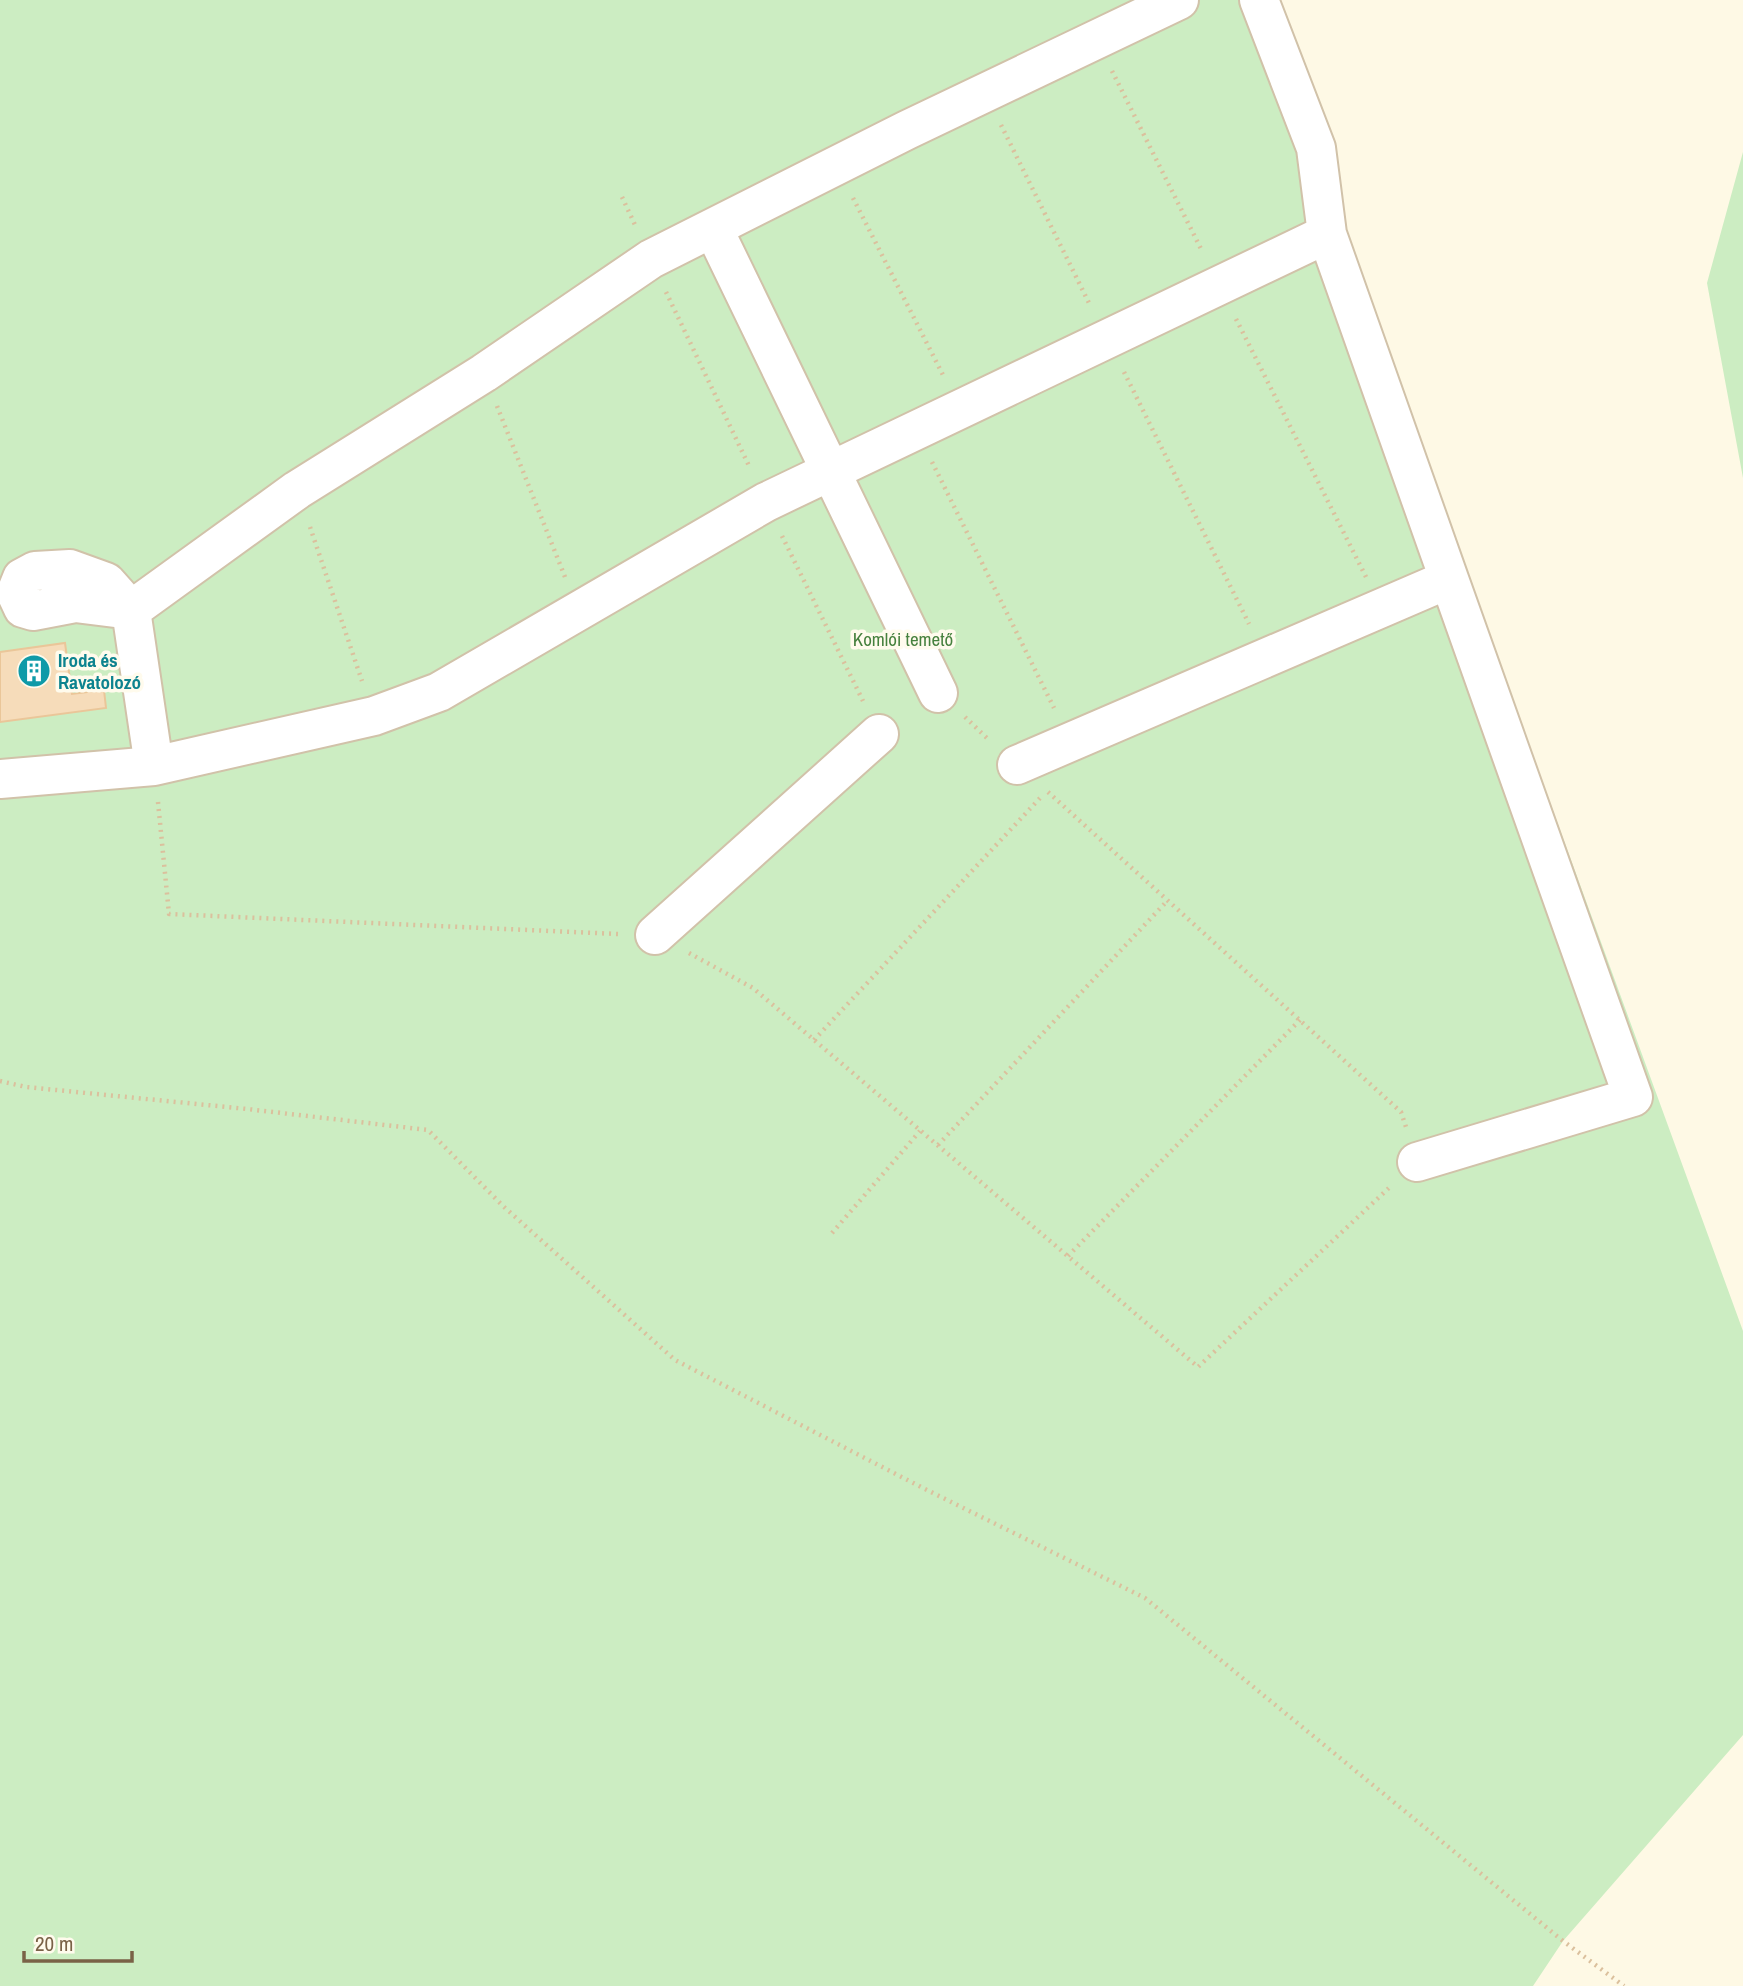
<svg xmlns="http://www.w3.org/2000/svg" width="1743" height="1986" font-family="'Archivo Narrow',sans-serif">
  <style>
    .green { fill: #ccedc2 }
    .building { fill: #f6dcba; stroke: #eac699; stroke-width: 2 }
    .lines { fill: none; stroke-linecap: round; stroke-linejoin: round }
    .minor-casing { stroke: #d1c2a9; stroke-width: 42 }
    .path { stroke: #dbc09d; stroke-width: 4.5; stroke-dasharray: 2 5; stroke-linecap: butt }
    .minor { stroke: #fff; stroke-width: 38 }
    .labels { text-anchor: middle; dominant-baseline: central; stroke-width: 7; stroke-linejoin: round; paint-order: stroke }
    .park-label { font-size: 19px; fill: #46813e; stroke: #fffbed }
    .culture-label { font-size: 19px; font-weight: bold; fill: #0d838f; stroke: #fffbed; text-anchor: start }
  </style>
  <rect width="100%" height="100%" fill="#fef9e5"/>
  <path class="green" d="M0,0H1257L1743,1331V1735L1563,1941L1533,1986H0Z
    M1743,152V478L1707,283Z"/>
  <path class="building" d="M65,643L72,694L104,690L106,708L0,722V652Z"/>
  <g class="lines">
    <defs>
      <path id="minor" d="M713,228L938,693
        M70,569L106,582L131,610L75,603L33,611L23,608L16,593L22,578L35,571Z
        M1017,765L1449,579L1327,234
        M154,766L131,610L297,490L484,373L651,259L907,130L1179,0
        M0,779L154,766L374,716L439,692L766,502L1327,234L1316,148L1259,0
        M655,935L879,734
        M1417,1162L1633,1097L1449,579"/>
    </defs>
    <use href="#minor" class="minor-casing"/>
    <path class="path" d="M1112,71L1202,251
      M1001,125L1090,305
      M622,197L636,227
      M853,198L944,377
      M666,292L750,468
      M1236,319L1366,577
      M1124,372L1249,624
      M497,406L565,577
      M932,462L1054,708
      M310,527L362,681
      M782,536L863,701
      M965,717L989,740
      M1048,792L1401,1112L1406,1127
      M158,802L169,914L618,934
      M689,953L753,988L1198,1367L1391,1186
      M814,1040L1041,797
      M0,1081L26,1087L247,1109L428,1130L503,1206L675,1360L921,1487L1145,1598L1563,1941L1624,1986
      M938,1145L1168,900
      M832,1233L920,1131
      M1068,1256L1300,1020"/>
    <use href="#minor" class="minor"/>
  </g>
  <defs>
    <symbol id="building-disc" viewBox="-11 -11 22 22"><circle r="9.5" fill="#0f9aa8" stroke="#fffbed"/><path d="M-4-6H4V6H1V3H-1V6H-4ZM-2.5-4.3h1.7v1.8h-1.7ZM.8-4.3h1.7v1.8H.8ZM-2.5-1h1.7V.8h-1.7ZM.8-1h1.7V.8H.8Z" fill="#fff"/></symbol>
  </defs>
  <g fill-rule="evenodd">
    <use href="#building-disc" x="15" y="652" width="38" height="38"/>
  </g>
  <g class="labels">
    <g class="park-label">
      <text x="903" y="639">Komlói temető</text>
    </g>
    <g class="culture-label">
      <text x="58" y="660">Iroda és<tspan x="58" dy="22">Ravatolozó</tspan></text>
    </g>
  </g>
  <path d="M24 1951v10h108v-10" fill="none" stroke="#7a6247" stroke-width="3.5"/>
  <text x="35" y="1951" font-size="21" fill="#7a6247" stroke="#fffbed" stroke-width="5" paint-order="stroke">20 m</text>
</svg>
